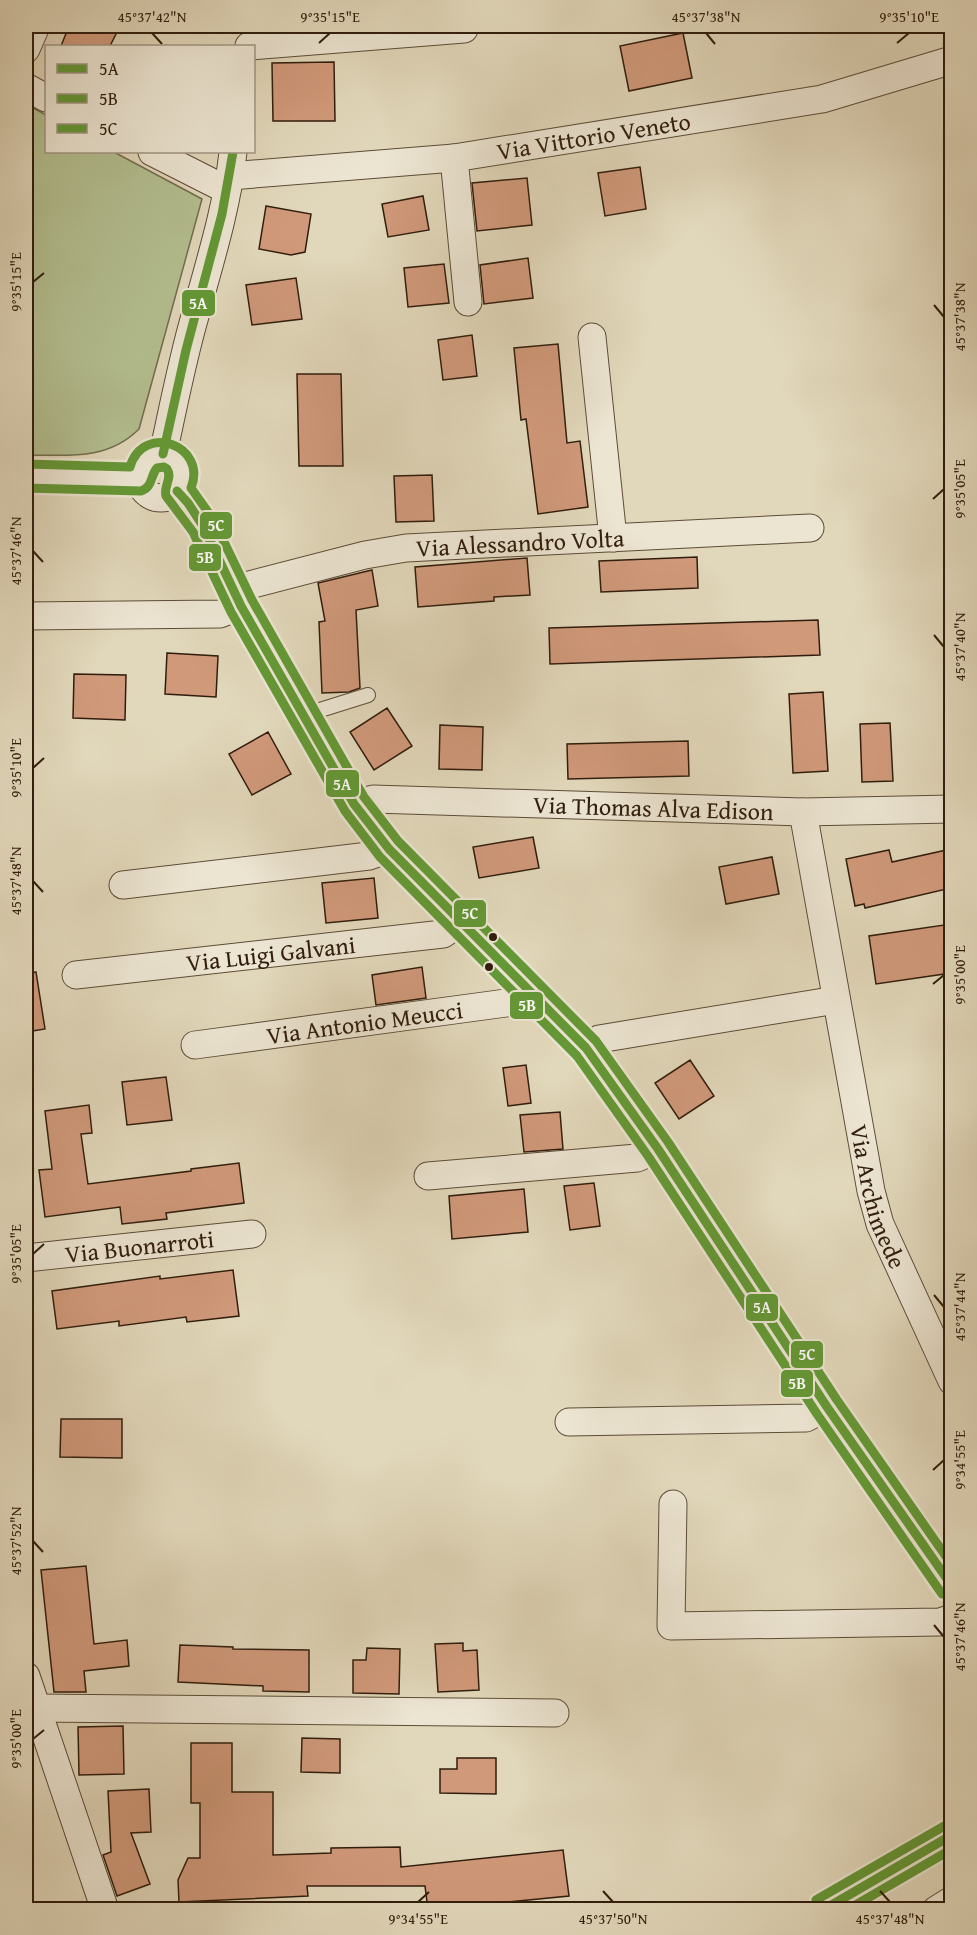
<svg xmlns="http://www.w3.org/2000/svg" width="977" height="1935" font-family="'Gentium Book Plus',serif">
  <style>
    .green { fill: #b3be90; stroke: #726e4e; stroke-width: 1.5 }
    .building { fill: #d0997a; stroke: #311d0d; stroke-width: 1.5 }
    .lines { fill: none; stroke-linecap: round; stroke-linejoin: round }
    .lane-casing { stroke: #5d4c38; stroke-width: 16 }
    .street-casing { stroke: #5d4c38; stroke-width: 29 }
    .lane { stroke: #ece5d2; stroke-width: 14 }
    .street { stroke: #ece5d2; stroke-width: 27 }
    .bus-1-casing { stroke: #ece5d2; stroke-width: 14 }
    .bus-2-casing { stroke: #ece5d2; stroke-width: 14 }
    .bus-3-casing { stroke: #ece5d2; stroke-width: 14 }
    .bus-1 { stroke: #649835; stroke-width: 9 }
    .bus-2 { stroke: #649835; stroke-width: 9 }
    .bus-3 { stroke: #649835; stroke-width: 9 }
    .ticks { fill: none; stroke: #311d0d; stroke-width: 2 }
    .bus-dot { fill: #311d0d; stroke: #ece5d2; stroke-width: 2 }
    .labels { text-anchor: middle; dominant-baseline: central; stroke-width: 5; stroke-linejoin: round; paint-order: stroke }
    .street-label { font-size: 24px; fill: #311d0d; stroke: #ece5d2 }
    .line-badge { stroke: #ece5d2; stroke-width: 2 }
    .badge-label { font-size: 16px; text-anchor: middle; font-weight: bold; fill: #fff }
    .neatline { fill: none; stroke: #311d0d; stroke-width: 2 }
    .ticks-label { font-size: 15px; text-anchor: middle; fill: #311d0d }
  </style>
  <rect width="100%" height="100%" fill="#e1d7ba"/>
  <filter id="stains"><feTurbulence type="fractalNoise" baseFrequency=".00333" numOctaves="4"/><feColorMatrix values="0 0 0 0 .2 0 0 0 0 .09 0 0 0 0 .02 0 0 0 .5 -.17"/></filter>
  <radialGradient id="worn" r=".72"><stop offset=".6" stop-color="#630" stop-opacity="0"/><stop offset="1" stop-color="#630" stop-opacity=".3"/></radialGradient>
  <path class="green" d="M26,104L46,115V152H114L202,199L139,429C107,461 67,455 26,455Z"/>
  <path class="building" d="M69,26H120L110,46H61Z
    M683,33L692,78L629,91L620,46Z
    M334,62L335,121H273L272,63Z
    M640,167L646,209L605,216L598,173Z
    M527,178L532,225L477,231L472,183Z
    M423,196L429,230L388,237L382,204Z
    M266,206L311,214L305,252L291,255L259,249Z
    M528,258L533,298L484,304L480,265Z
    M444,264L449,303L408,307L404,268Z
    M296,278L302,319L252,325L246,285Z
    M472,335L477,376L443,380L438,340Z
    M558,344L567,443L580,441L588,507L538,514L526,419L521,420L514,348Z
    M297,374H341L343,466H299Z
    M432,475L434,521L396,522L394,476Z
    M697,557L698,588L601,592L599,561Z
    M527,558L530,595L494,597V601L418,607L415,567Z
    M372,570L378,606L356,610L360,688L349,692L322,693L319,622L325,621L318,583Z
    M818,620L820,655L550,664L549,628Z
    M167,653L218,656L216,697L165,694Z
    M74,674L126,675L125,720L73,718Z
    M823,692L828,771L793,773L789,694Z
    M387,708L412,746L374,770L350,732Z
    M890,723L893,781L862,782L860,724Z
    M440,725L483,727L482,770L439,769Z
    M268,732L291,774L252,795L229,754Z
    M688,741L689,776L568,779L567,744Z
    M533,837L539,868L479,878L473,847Z
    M951,849V888L865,908L864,904L855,906L846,859L889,850L892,862Z
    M772,857L779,894L726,904L719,867Z
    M374,878L378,918L326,923L322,883Z
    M951,924V973L876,984L869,936Z
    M422,967L426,998L376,1005L372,975Z
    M36,972L45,1029L26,1032V973Z
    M690,1060L714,1096L679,1119L655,1083Z
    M526,1065L531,1103L508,1106L503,1068Z
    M166,1077L172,1120L127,1125L122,1082Z
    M89,1105L92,1133L81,1134L88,1184L191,1171V1169L239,1163L244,1203L166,1213L167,1219L122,1224L120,1207L45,1217L39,1170L52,1169L45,1111Z
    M560,1112L563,1149L524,1152L520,1115Z
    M594,1183L600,1226L570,1230L564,1186Z
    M524,1189L528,1232L452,1239L449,1196Z
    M233,1270L239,1316L187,1322L186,1317L119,1326V1321L57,1329L52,1291L160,1276V1279Z
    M61,1419H122V1458L60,1457Z
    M86,1566L94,1644L127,1640L129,1666L84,1671L86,1692H54L41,1570Z
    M463,1643V1651L477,1650L479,1690L438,1692L435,1644Z
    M180,1645L233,1647V1649L309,1650V1692L263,1691V1686L178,1682Z
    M367,1648L400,1649L399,1694L353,1693V1660H366Z
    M123,1726L124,1774L79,1775L78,1727Z
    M302,1738L340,1739V1773L301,1772Z
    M191,1743H232V1792H273V1855L331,1853V1848L400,1847L401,1867L563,1850L569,1896L428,1910L425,1886H307L308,1896L179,1902L178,1880L188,1858H200V1803H191Z
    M457,1758H496V1794L440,1793V1769H457Z
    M149,1789L151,1832L131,1833L150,1884L117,1896L103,1855L111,1852L108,1791Z"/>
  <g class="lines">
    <defs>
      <path id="lane" d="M304,715L368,695"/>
      <g id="street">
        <path d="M249,46L464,29"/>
        <path d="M26,49L36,26"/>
        <path d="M26,87L46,98"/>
        <path d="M152,152L227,190"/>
        <path d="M454,158L468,302"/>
        <path id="s1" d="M230,176L454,158L822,99L952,60"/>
        <path d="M592,337L613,538"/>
        <path d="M163,454C173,408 182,361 195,316C210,261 227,208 233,152"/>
        <circle cx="161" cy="476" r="22"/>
        <path d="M26,476L139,479"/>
        <path d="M177,491L188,503L203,526L241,606L354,804L389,849L586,1048L658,1149L827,1407L952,1587"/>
        <path id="s2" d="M234,589L365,555L406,548L810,528"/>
        <path d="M26,616L220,614L241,606"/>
        <path id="s3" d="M354,804L373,799L803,812L952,809"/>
        <path id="s4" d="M803,812L871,1191L880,1224L952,1381"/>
        <path d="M123,885L369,856L389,849"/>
        <path id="s5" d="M76,975L443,934L462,921"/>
        <path id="s6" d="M195,1045L506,1003L521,998L530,991"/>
        <path d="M586,1048L599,1039L836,1000"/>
        <path d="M428,1176L637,1158L658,1149"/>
        <path id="s7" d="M26,1258L252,1234"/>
        <path d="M569,1422L806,1418L827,1407"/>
        <path d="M673,1504L671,1626L940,1622L952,1618"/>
        <path d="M26,1676L105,1910"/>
        <path d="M36,1708L555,1713"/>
        <path d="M822,1910L952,1835"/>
        <path d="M936,1910L952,1900"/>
      </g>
    </defs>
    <use href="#lane" class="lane-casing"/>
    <use href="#street" class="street-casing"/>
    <use href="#lane" class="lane"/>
    <use href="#street" class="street"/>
    <defs>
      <path id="bus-1" d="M163,454L186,350L222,214L233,152
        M177,491L188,503L203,526L241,606L354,804L389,849L586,1048L658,1149L827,1407L952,1586
        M823,1910L952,1835"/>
      <path id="bus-2" d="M26,488L141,491C153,487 150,476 157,468L164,467L167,469C173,478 163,486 166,496L193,532L231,612L345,811L380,857L577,1056L648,1156L817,1414L942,1594
        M847,1910L952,1849"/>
      <path id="bus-3" d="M26,464L130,467C143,422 208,445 191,488L213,519L252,600L364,797L398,841L596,1041L668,1142L837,1400L952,1565
        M816,1900L946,1825"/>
    </defs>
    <use href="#bus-1" class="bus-1-casing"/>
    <use href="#bus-2" class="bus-2-casing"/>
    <use href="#bus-3" class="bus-3-casing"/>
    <use href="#bus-1" class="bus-1"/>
    <use href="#bus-2" class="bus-2"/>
    <use href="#bus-3" class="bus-3"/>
  </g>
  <path class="ticks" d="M152,33L162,44M706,33L715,44M319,43L330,33M897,43L909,33M33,282L44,273M934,305L944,317M933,499L944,489M33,551L43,562M934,635L944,647M33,768L44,758M33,881L43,892M933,984L944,975M33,1254L44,1244M934,1295L944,1307M933,1470L944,1460M33,1541L43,1552M934,1625L944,1637M33,1739L44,1730M603,1891L613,1902M880,1891L890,1902M418,1902L429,1892"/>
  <g class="bus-dot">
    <circle cx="493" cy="937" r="5"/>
    <circle cx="489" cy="967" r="5"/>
  </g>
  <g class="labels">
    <g class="street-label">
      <text stroke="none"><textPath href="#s1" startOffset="366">Via Vittorio Veneto</textPath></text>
      <text stroke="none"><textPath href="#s2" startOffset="291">Via Alessandro Volta</textPath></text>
      <text stroke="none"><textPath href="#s3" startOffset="300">Via Thomas Alva Edison</textPath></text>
      <text stroke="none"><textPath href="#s5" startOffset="196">Via Luigi Galvani</textPath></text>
      <text stroke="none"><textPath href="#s6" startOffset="171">Via Antonio Meucci</textPath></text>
      <text stroke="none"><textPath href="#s4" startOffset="392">Via Archimede</textPath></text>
      <text stroke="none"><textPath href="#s7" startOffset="114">Via Buonarroti</textPath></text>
    </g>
  </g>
  <g class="line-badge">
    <rect x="181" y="289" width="35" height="28" rx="6" fill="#649835"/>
    <rect x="199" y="511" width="34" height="29" rx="6" fill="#649835"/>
    <rect x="188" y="543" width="34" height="29" rx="6" fill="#649835"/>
    <rect x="325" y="769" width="35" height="29" rx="6" fill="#649835"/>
    <rect x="453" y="899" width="34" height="29" rx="6" fill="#649835"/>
    <rect x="509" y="991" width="35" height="29" rx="6" fill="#649835"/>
    <rect x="745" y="1293" width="34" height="29" rx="6" fill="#649835"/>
    <rect x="790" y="1340" width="34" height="29" rx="6" fill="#649835"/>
    <rect x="780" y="1369" width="34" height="29" rx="6" fill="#649835"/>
  </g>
  <g class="badge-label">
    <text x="198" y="309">5A</text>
    <text x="216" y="531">5C</text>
    <text x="205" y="563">5B</text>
    <text x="342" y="790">5A</text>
    <text x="470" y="919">5C</text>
    <text x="527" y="1011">5B</text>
    <text x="762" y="1313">5A</text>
    <text x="807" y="1360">5C</text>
    <text x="797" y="1389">5B</text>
  </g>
  <rect width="977" height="1935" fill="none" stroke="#e1d7ba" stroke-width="66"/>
  <rect x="45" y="45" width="210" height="108" fill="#ece5d2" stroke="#a19583" stroke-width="1.5"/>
  <rect x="57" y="64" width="30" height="9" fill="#649835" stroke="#a19583" stroke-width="1.5"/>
  <text x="99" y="75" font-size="18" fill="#311d0d">5A</text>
  <rect x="57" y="94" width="30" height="9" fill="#649835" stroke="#a19583" stroke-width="1.5"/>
  <text x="99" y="105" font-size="18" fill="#311d0d">5B</text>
  <rect x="57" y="124" width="30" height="9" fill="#649835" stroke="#a19583" stroke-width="1.5"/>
  <text x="99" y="135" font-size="18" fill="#311d0d">5C</text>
  <rect x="33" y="33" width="911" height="1869" class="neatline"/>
  <g class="ticks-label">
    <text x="152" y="22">45°37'42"N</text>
    <text x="330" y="22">9°35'15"E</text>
    <text x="706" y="22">45°37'38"N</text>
    <text x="909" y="22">9°35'10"E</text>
    <text transform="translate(16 282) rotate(-90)" y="5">9°35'15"E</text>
    <text transform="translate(960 317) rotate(-90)" y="5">45°37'38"N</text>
    <text transform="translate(960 489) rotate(-90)" y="5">9°35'05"E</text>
    <text transform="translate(16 551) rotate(-90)" y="5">45°37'46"N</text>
    <text transform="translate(960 647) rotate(-90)" y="5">45°37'40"N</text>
    <text transform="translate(16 768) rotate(-90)" y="5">9°35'10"E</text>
    <text transform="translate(16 881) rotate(-90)" y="5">45°37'48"N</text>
    <text transform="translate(960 975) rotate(-90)" y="5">9°35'00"E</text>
    <text transform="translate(16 1254) rotate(-90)" y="5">9°35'05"E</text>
    <text transform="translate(960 1307) rotate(-90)" y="5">45°37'44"N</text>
    <text transform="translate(960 1460) rotate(-90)" y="5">9°34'55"E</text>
    <text transform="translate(16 1541) rotate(-90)" y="5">45°37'52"N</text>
    <text transform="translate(960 1637) rotate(-90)" y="5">45°37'46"N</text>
    <text transform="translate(16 1739) rotate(-90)" y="5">9°35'00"E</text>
    <text x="418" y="1924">9°34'55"E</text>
    <text x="613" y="1924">45°37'50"N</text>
    <text x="890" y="1924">45°37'48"N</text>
  </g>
  <rect width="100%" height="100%" filter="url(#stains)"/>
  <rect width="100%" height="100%" fill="url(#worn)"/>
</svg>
